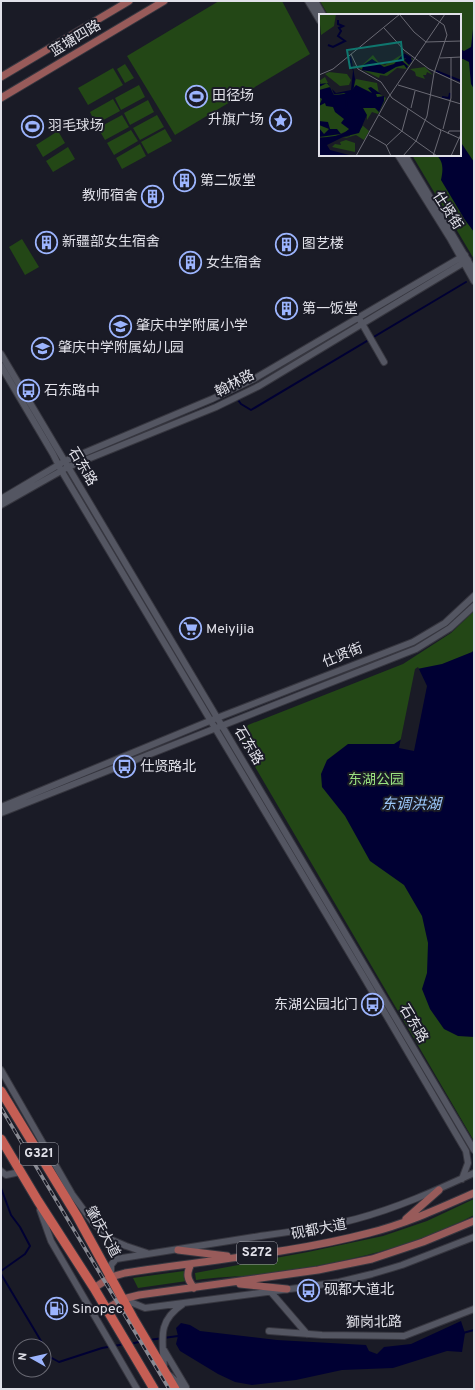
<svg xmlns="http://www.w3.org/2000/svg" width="475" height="1390" font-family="Overpass,'Noto Sans SC',sans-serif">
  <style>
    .green { fill: #234716 }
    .water { fill: #003 }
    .pier { fill: #1a1b26 }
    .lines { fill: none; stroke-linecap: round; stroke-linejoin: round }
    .stream { stroke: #003; stroke-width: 2 }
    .minor-casing { stroke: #36363f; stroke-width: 8 }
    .major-casing { stroke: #36363f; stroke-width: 9 }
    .highway-casing { stroke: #36363f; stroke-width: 11 }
    .minor { stroke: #545662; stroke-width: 6 }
    .major { stroke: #985b5a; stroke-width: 7 }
    .highway { stroke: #c55e54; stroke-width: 9 }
    .rail-casing { stroke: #888992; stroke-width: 3.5 }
    .rail { stroke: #1a1b26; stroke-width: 2; stroke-dasharray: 6; stroke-linecap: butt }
    .labels { text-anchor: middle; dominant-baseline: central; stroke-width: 4; stroke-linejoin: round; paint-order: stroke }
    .shield { fill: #1a1b26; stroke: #a5a6ae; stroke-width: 1 }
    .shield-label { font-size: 13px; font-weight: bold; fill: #e1e1e9 }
    .street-label { font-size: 14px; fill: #e1e1e9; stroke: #1a1b26 }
    .poi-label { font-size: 14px; fill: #e1e1e9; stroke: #1a1b26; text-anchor: start }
    .park-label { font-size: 14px; fill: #99e081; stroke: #1a1b26 }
    .water-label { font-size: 15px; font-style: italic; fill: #9cc7fb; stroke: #1a1b26 }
    .inset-river { fill: none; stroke: #003; stroke-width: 2 }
    .inset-road { fill: none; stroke: #6a6a74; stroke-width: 1 }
    .view { fill: #0f766e; fill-opacity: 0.15; stroke: #0f766e; stroke-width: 2 }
    .inset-edge { fill: none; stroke: #e1e1e9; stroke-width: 2 }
  </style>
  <rect width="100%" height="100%" fill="#1a1b26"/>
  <path class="green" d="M219,1H282L310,54L175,135L127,56Z
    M320,1H474V259L412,155H460V15H328Z
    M125,64L134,78L125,83L117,69Z
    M113,68L123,85L88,105L78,88Z
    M139,85L145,97L121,110L115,98Z
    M113,99L120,111L96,124L90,112Z
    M148,100L154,112L130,125L124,113Z
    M122,115L129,127L105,140L98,128Z
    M157,115L164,127L140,140L133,128Z
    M165,129L172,141L148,154L141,142Z
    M131,130L138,141L114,155L107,143Z
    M58,131L65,143L43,157L36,145Z
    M140,144L146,156L122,169L116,158Z
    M68,147L75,159L53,172L46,161Z
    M22,239L39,267L25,275L9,247Z
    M474,611V1141L244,748C242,739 243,733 248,725L403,664L451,633Z
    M474,1199V1215C409,1250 329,1266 257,1275C237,1277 217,1277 196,1280L195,1273L308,1252L383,1236L427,1221Z
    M184,1271L187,1281L138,1288L133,1278Z"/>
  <path class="water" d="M474,20V89L471,84L469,62L463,59H460V49L464,51L471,47Z
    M460,141L474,162V232L465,220L441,180C443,171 444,161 436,155H460Z
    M474,650V1037L458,1036L444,1029L430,1009L422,989L427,973L428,943L422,916L404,885L370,861L345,816L322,787L321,774L327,760L348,744H394L403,738L417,669L442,664L472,652Z
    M461,1321L465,1333L462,1352L447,1351L393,1368L342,1370L296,1380L252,1385L235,1382L218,1374L180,1351L176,1344L178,1336L176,1328L181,1323L190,1325L200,1331L277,1340L366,1345L369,1351L377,1354L384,1347L411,1344Z"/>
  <path class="pier" d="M418,667L427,686L414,751L399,748L415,669Z"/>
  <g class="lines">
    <path class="stream" d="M238,400L241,404L251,410L466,282
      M1,1188L11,1215L20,1227L30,1246L25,1254L1,1271
      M1,1274L44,1346
      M463,1333L474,1330
      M149,1340L178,1336L180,1337
      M130,1344L143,1341
      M44,1346L50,1357L59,1362L102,1348L125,1344"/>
    <defs>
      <path id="minor" d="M308,1L320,21
        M315,1L323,15
        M398,155L451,240L474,281
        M405,155L474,271
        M360,320L384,362
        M1,354L474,1150
        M1,366L53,454L61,470L362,974L466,1151L468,1163L462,1179
        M1,499L65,461L212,399L254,379L465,255
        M1,505L68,467L216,407L259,386L468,260
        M1,807L217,718L413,642L445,623L474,596
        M1,813L416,649L450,628L474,606
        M1,1070L72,1194L94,1224L112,1240L126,1246L147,1253
        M1,1171L6,1175L20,1172
        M40,1210L51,1241L137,1389
        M111,1275V1265L116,1259C162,1252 208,1244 254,1237C288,1232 322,1228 356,1219C397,1208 435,1191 474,1173
        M270,1291L307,1334
        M123,1299L145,1308L305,1287L339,1282L372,1274L402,1265L474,1237
        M269,1331L322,1335L404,1336L474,1309
        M164,1350L186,1387
        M164,1368C163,1340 156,1322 183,1304
        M169,1375L185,1389"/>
      <path id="major" d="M1,77L129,1
        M1,98L164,1
        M406,1219L439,1190
        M178,1250L227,1256
        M191,1264C186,1274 187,1279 194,1288
        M240,1284L287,1289
        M94,1288L111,1277L125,1273C206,1260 289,1254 369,1233C405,1224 440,1208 474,1193
        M106,1309L123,1299L139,1295L318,1270L372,1259L423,1242L474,1221"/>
      <path id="highway" d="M1,1091L77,1216L133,1318L175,1389
        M1,1139L38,1201L94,1288L154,1389"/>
    </defs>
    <use href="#minor" class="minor-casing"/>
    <use href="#major" class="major-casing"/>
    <use href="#highway" class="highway-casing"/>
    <use href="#minor" class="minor"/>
    <use href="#major" class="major"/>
    <use href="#highway" class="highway"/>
    <defs>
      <path id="rail" d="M1,1108L169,1389"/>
    </defs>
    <use href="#rail" class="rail-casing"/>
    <use href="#rail" class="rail"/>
  </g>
  <defs>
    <symbol id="stadium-ring" viewBox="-11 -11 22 22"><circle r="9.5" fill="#1a1b26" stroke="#9cb4fd" stroke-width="1.5"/><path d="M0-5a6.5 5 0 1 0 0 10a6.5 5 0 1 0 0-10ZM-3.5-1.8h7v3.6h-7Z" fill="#9cb4fd"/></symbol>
    <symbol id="sight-ring" viewBox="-11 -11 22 22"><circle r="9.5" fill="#1a1b26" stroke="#9cb4fd" stroke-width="1.5"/><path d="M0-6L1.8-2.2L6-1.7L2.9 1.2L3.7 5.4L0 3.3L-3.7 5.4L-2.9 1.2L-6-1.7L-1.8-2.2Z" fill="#9cb4fd"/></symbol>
    <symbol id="building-ring" viewBox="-11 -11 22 22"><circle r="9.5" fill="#1a1b26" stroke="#9cb4fd" stroke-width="1.5"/><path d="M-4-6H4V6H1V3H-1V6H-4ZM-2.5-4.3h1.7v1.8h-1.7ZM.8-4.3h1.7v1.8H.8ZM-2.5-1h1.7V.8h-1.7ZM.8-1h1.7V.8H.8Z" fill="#9cb4fd"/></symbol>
    <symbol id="school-ring" viewBox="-11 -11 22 22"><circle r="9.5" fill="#1a1b26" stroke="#9cb4fd" stroke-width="1.5"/><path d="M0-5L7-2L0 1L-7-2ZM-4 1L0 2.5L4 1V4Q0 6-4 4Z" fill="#9cb4fd"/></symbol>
    <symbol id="bus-ring" viewBox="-11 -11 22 22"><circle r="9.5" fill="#1a1b26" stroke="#9cb4fd" stroke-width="1.5"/><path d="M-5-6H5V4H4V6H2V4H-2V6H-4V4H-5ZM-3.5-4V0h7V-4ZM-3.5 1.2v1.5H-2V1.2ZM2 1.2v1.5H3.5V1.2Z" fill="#9cb4fd"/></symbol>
    <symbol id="supermarket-ring" viewBox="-11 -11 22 22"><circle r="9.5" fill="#1a1b26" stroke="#9cb4fd" stroke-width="1.5"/><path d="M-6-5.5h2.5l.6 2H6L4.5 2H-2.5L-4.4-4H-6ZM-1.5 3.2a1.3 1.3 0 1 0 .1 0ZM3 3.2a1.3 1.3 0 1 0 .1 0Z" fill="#9cb4fd"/></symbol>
    <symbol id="fuel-ring" viewBox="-11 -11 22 22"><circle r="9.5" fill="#1a1b26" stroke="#9cb4fd" stroke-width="1.5"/><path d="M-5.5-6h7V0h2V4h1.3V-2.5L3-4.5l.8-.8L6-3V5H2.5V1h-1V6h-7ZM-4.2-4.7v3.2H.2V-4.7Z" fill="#9cb4fd"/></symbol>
  </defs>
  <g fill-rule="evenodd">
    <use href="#stadium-ring" x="184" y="84" width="25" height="25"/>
    <use href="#sight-ring" x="268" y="108" width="25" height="25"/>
    <use href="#stadium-ring" x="20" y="114" width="25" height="25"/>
    <use href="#building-ring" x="172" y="168" width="25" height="25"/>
    <use href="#building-ring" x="140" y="184" width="25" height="25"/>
    <use href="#building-ring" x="34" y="230" width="25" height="25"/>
    <use href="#building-ring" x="274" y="232" width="25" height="25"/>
    <use href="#building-ring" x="178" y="250" width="25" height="25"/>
    <use href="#building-ring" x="274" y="296" width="25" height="25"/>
    <use href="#school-ring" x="108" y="314" width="25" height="25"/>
    <use href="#school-ring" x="30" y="336" width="25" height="25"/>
    <use href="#bus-ring" x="16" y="378" width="25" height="25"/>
    <use href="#supermarket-ring" x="178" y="616" width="25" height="25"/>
    <use href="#bus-ring" x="112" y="754" width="25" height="25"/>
    <use href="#bus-ring" x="360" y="992" width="25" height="25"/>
    <use href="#bus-ring" x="296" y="1278" width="25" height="25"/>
    <use href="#fuel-ring" x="44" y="1296" width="25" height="25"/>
  </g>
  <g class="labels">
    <g class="shield">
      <rect x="20" y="1143" width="38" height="22" rx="3"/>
      <rect x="237" y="1242" width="40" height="22" rx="3"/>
    </g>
    <g class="shield-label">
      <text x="39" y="1154">G321</text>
      <text x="257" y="1253">S272</text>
    </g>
    <g class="street-label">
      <text transform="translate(76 39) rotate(-31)">蓝塘四路</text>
      <text transform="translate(447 211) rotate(57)">仕贤街</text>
      <text transform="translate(235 384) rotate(-27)">翰林路</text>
      <text transform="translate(82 467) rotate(59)">石东路</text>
      <text transform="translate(343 656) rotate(-22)">仕贤街</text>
      <text transform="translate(248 746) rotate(59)">石东路</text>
      <text transform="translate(413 1024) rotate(59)">石东路</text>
      <text transform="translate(319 1230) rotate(-11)">砚都大道</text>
      <text transform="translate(102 1232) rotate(61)">肇庆大道</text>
      <text transform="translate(374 1323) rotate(-1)">獅岗北路</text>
    </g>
    <g class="poi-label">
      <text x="212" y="96">田径场</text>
      <text x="264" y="120" text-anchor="end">升旗广场</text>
      <text x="48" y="126">羽毛球场</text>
      <text x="200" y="181">第二饭堂</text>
      <text x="138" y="196" text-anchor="end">教师宿舍</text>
      <text x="62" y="242">新疆部女生宿舍</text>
      <text x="302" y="244">图艺楼</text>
      <text x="206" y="263">女生宿舍</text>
      <text x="302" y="309">第一饭堂</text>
      <text x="136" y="326">肇庆中学附属小学</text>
      <text x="58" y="348">肇庆中学附属幼儿园</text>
      <text x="44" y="391">石东路中</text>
      <text x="206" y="629">Meiyijia</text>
      <text x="140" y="767">仕贤路北</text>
      <text x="358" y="1005" text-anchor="end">东湖公园北门</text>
      <text x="324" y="1290">砚都大道北</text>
      <text x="72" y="1309">Sinopec</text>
    </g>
    <g class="park-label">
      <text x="376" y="780">东湖公园</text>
    </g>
    <g class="water-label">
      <text x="411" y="805">东调洪湖</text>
    </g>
  </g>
  <g transform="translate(319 14)">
    <rect width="142" height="142" fill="#1a1b26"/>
    <path d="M0,0H17L15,12L2,21ZM85,39L94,45L88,55L78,54L68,62L61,61L60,64L40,54L54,41L60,49L66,51ZM106,53L114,61L108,58L107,61H104L106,65L97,62L96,58L91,55ZM10,58L28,60L32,66L30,71L21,72L6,60ZM6,63L15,81L33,77L37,65L58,69L60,80L67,84L59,100L53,98L48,106V101L43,111L50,117L45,126L37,121L27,124H24L31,122L30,116L12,124L0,123V70L2,69L0,67ZM27,126L36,129V138L13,133L16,130L22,131L21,128Z" fill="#234716"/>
    <path d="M85,39L92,43L93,47L90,51L85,46L87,44L82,46L89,52L88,55L85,51L77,53L65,60L43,56L44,51L53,45L65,53L75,50ZM32,42L36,65L35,73L32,77L37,71L53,79L49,74L52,73L62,80H57L58,83L65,82V87L60,98L56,94H44L48,101L40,119L24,123L8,131L11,136L34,142H0L1,124L23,121L30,115L22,109L25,105L16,98L14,93L7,92L6,89L0,92L3,85L0,83V76L11,73L8,69L0,73V70L9,69L15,81L25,80L27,79L15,80L13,75L17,79L32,76L34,57L30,45ZM0,107L9,108L11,115H18L22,120L0,123V114L5,120L10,115L0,111Z" fill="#003"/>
    <path class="inset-river" d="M9,31L14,33L26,27L19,22L22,17L20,14L24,12L19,10V6M117,57L142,67M0,77L19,94L31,98L42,111M123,83L130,84L131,79M10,87L31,79M44,91L56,88L59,84M41,93L49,89L42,77L30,81L27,87L29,100L43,112M3,129L21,122M0,131L43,112"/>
    <path class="inset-road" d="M81,1L95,18L107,28L142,27M65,14L85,36L110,55L142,70M32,40L39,55L62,68L73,84L118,114L142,125M121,44L142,43M0,61L14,55L81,0M79,71L142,90M92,94L96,77M60,101L118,142M124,115L132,84V43M129,120L130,117H142M50,121L67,131L72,142M67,132L83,117L89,95M37,142L69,84L126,0M84,142L97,127L108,102L115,59L128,21L125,11L109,0M114,142L122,117L120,115M132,142L142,120"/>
    <path class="view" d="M82,28L84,46L31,54L28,36Z"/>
    <rect width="142" height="142" class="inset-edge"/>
  </g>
  <rect width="475" height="1390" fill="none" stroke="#e1e1e9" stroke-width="4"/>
  <g transform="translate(32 1358) rotate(278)"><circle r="19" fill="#1a1b26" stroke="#6a6a74"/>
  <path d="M0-3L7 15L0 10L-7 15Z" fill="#9cb4fd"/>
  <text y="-6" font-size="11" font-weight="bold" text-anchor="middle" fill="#e1e1e9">N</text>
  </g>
</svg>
